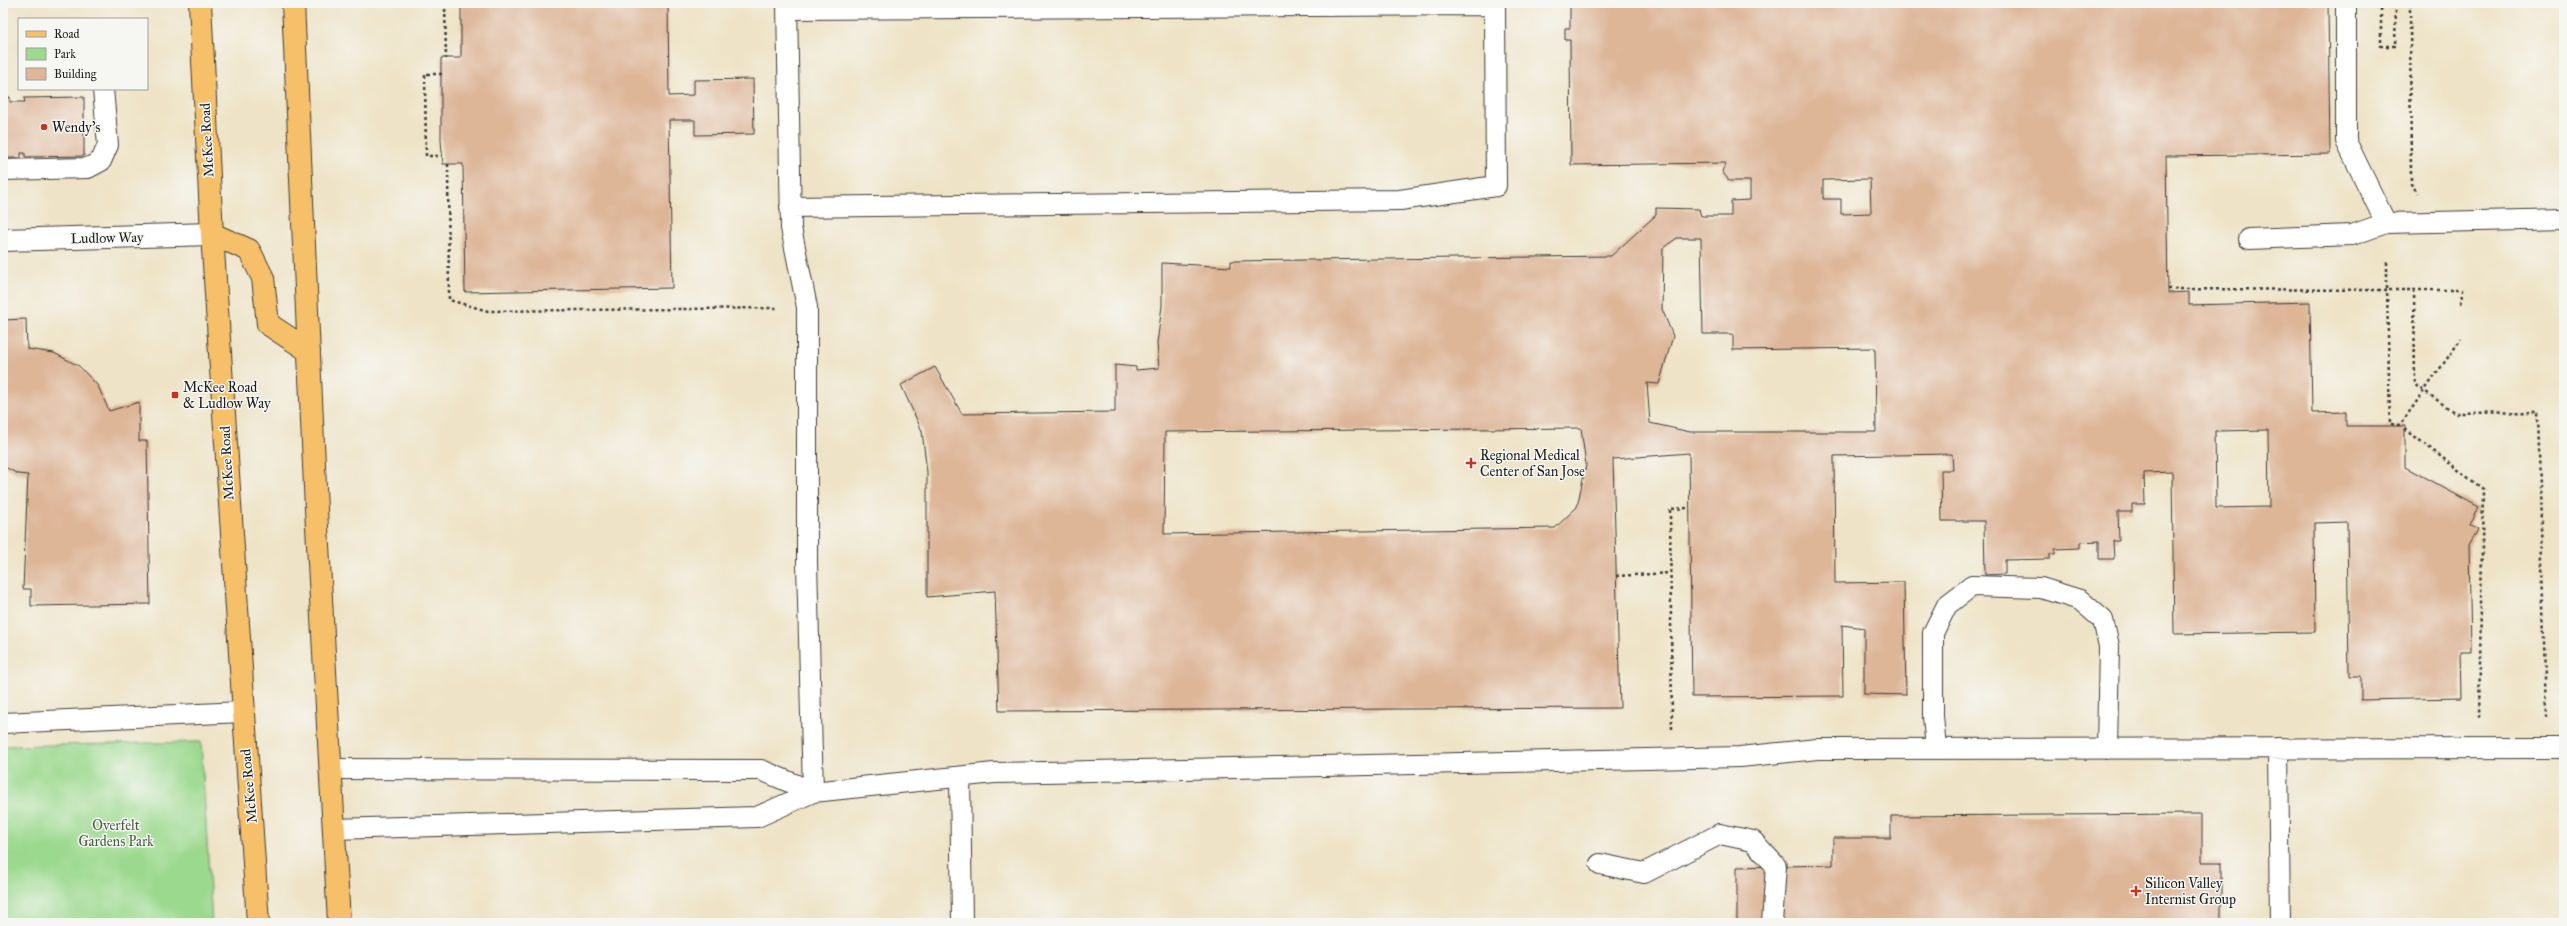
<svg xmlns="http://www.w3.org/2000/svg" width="2567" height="926" font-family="'IM FELL Great Primer',serif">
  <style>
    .green { fill: #9bd98e; stroke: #5c7a55 }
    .building { fill: #ddb597; fill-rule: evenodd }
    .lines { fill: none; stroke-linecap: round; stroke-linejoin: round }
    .service-casing { stroke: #3c3a36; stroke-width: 22 }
    .minor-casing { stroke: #3c3a36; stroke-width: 24 }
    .primary-casing { stroke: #3c3a36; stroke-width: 24 }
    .path { stroke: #3c3a36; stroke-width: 2.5; stroke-dasharray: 3 3; stroke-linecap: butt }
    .service { stroke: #fff; stroke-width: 20 }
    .minor { stroke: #fff; stroke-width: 22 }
    .primary { stroke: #f6c06b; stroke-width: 22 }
    .poi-dot { fill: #c8321e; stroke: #f6f6f2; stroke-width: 1.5 }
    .labels { text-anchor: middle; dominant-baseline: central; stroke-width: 3; stroke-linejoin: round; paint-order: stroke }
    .poi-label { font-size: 14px; fill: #1c1c1c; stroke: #f6f6f2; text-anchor: start }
    .street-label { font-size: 14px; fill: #1c1c1c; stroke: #f6f6f2 }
    .park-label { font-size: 14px; fill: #485e44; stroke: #f6f6f2 }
  </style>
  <rect width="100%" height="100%" fill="#f6f6f2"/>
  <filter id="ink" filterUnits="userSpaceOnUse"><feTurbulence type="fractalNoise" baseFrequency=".025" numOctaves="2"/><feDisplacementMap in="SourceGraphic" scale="8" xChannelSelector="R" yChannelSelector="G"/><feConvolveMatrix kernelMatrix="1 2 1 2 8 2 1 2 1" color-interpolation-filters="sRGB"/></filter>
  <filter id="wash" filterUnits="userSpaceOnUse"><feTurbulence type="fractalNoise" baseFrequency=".012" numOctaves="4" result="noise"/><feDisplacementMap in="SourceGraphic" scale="16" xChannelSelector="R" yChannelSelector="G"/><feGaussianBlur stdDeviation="0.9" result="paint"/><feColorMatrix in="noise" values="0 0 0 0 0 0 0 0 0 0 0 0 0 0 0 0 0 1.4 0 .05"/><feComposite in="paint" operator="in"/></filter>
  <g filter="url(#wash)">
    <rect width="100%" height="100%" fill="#eee3c6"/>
    <path class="green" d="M201,742L212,923H3V746Z"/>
    <g id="blocks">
      <path class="building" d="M461,3H668L669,96L694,95V80L753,79L754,134L695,135V120H669L672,288L465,292L463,164H443L441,140V58H461Z
        M1570,3H2328L2330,154L2166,156L2168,293L2189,292V305L2310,302L2312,413L2346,412V426H2405V467L2479,507L2470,524L2478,529L2469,546L2471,651H2460L2461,698L2361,700V676H2349L2347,522L2314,523L2315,632L2174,634L2172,472L2144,473L2145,504H2132V512H2118L2119,541H2113L2114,559H2099V541L2080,542V548L2055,549V554H2050V559L2005,560V574L1985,575L1984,521H1942L1941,470H1953L1952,454L1834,456L1835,583L1904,582L1906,695L1864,694V628L1842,625L1843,696L1692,697L1689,453L1613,459L1620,708L999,711L995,591L927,597V472L922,431L901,385L935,367L962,414L1115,412V365L1136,367V370L1159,368L1157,343L1162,306V263L1231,267V261L1611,256L1656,215V208L1699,209L1701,216H1731V201L1750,200V181H1729L1722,171L1726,163L1571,165L1570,40H1565V28H1570ZM1870,179L1871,213L1841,214V199H1823V180ZM1677,238H1701L1703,334H1733V350L1875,348L1876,432H1690L1650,423L1647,383L1659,384L1673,336L1662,309L1663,248ZM1581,428L1586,465L1577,507L1555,528L1164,534L1165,432ZM2268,430L2269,507L2216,508L2215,431Z
        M3,97H10V102H25L24,98L84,97V156L25,157V153H21V158H3Z
        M26,319L27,349L54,353L79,366L98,386L109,411L139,402V441H147L150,604L31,606V589H23L28,475L18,474L3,466V320Z
        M2202,814V862H2221V923H1737V867L1833,865V838H1891V816Z"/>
    </g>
  </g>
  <g filter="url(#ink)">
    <use href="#blocks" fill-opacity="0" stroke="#3c3a36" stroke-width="1"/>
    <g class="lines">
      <defs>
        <path id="service" d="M787,3L791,228L807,307V563L813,792
          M2346,3V141L2386,223L2564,219
          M787,9L1495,5L1496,186L1400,200L790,207
          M3,170L88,168L101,161L108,145L103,89
          M2249,239L2352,235L2386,223
          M3,723L242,712
          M2278,748L2280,923
          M1936,749L1933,716V633L1947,605L1972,586L2041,588L2080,600L2103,620L2109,646L2107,749
          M330,769L761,770L813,792
          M960,777L962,923
          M333,829L757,817L813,792L994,773L1740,757L1817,749L2564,748
          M1600,864L1644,873L1720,834L1753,841L1776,866L1772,923"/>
        <path id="minor" d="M3,240L212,234"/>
        <path id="primary" d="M200,3L212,234L258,923
          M293,3L316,509L339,923
          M212,234L249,250L263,278L268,324L309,351"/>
      </defs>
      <use href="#service" class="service-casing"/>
      <use href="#minor" class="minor-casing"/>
      <use href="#primary" class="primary-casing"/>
      <path class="path" d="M445,3L446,59
        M2381,3V46H2395L2396,5L2410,4
        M2410,3L2411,184L2418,193
        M1525,5H1570
        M442,74H425L426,156H443
        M448,164L449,300L488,311L777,308
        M2387,262V290H2462L2461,306
        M2168,289L2387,290L2390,424L2400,425L2461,339
        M2414,290L2415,384L2455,413L2538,412L2546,717
        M2405,429L2483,489L2479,718
        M1616,576L1670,573
        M1672,729L1670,509L1689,508"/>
      <use href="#service" class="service"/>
      <use href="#minor" class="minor"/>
      <use href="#primary" class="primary"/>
    </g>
  </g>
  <g class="poi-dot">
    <circle cx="44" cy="127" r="4"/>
    <rect x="171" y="391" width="8" height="8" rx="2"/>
    <path d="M1469 457h4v4h4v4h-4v4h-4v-4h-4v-4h4z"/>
    <path d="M2134 885h4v4h4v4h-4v4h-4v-4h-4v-4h4z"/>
  </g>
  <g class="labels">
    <g class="poi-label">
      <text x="52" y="127">Wendy's</text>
      <text x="183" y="387">McKee Road<tspan x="183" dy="16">&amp; Ludlow Way</tspan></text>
      <text x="1480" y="455">Regional Medical<tspan x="1480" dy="16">Center of San Jose</tspan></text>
      <text x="2145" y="883">Silicon Valley<tspan x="2145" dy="16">Internist Group</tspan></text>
    </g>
    <g class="street-label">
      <text transform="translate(207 140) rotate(-93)">McKee Road</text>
      <text transform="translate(107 238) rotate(-1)">Ludlow Way</text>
      <text transform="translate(227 463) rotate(-93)">McKee Road</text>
      <text transform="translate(249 786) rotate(-95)">McKee Road</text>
    </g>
    <g class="park-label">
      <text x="116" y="825">Overfelt<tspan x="116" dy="16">Gardens Park</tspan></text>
    </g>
  </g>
  <rect width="2567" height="926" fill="none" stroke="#f6f6f2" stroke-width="16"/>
  <rect x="18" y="18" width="130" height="72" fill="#f6f6f2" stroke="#9f9f9c"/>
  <rect x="26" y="31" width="20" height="6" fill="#f6c06b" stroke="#9f9f9c"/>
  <text x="54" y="38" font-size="12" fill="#1c1c1c">Road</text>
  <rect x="26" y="48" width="20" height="12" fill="#9bd98e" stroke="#9f9f9c"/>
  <text x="54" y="58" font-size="12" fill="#1c1c1c">Park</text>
  <rect x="26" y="68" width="20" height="12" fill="#ddb597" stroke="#9f9f9c"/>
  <text x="54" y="78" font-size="12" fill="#1c1c1c">Building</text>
</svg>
